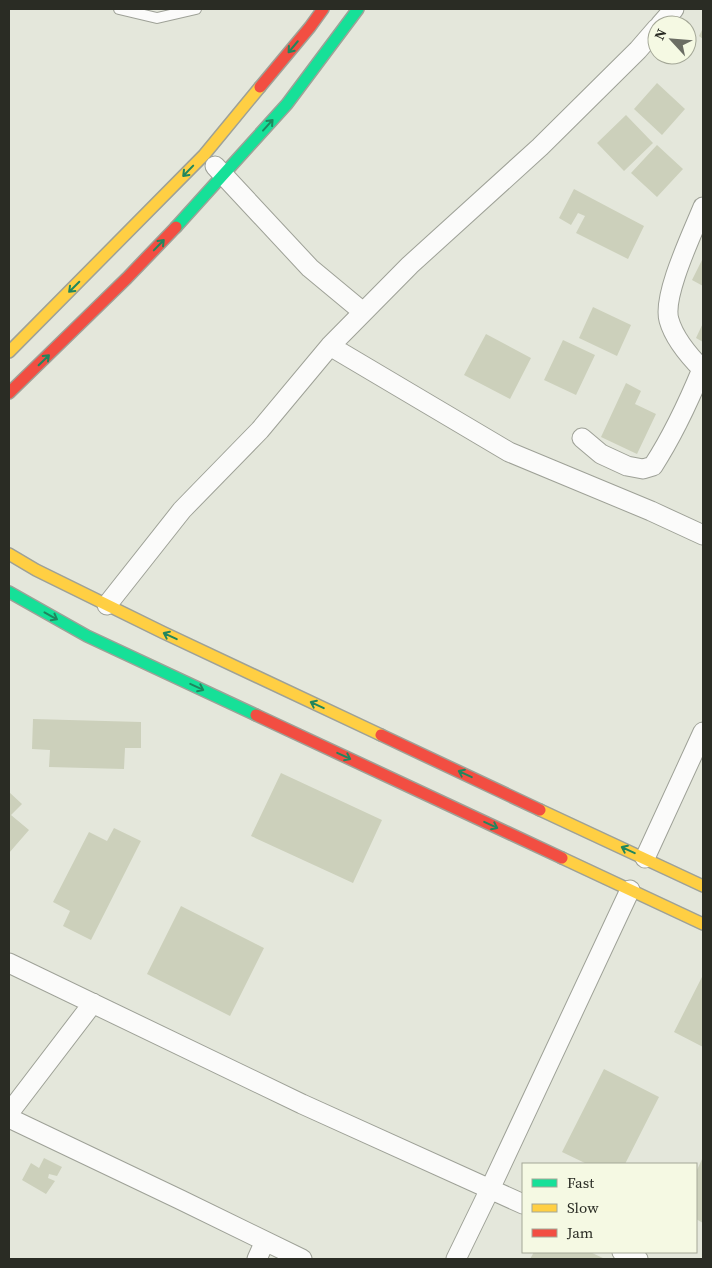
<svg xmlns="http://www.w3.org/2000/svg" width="712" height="1268" font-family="'Source Serif 4',serif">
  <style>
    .building { fill: #ccd0bb }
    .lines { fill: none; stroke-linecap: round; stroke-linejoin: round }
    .lane-casing { stroke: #9ea197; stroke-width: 12 }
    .street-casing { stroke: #9ea197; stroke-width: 21 }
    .fast-casing { stroke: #9ea197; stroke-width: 14 }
    .slow-casing { stroke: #9ea197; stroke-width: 14 }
    .jam-casing { stroke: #9ea197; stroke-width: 14 }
    .lane { stroke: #fbfbfa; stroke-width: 10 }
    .street { stroke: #fbfbfa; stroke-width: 19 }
    .fast { stroke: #16e098; stroke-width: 11 }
    .slow { stroke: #ffcf43; stroke-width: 11 }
    .jam { stroke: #f24e42; stroke-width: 11 }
    .oneway { stroke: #20865e }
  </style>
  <rect width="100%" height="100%" fill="#e4e7db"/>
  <path class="building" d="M703,28V39L699,36Z
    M657,83L685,109L662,135L634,109Z
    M626,115L653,143L624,171L597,143Z
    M657,145L683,169L657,197L631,173Z
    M574,189L644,226L628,259L576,233L585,216L578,213L571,225L559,218Z
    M703,258V286L692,280Z
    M593,307L631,325L617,356L579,338Z
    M703,323V342L696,338Z
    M486,334L531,358L510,399L464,375Z
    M563,340L595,355L576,395L544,380Z
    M626,383L641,391L635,404L656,414L637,454L601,437Z
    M33,719L141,722V748H125L124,769L49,767L50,750L32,749Z
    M281,773L382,820L353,883L251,836Z
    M9,792L22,804L11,815L29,830L9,853Z
    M114,828L141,841L91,940L63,926L70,911L53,902L89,832L107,841Z
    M181,906L264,948L230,1016L147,974Z
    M703,975V1047L674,1032Z
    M604,1069L659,1097L625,1164H587L562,1152Z
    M703,1157V1223L696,1219V1172Z
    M44,1158L62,1167L57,1176L49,1174L48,1178L55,1181L46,1194L22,1180L31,1163L39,1168Z
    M534,1252H590L605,1259H530Z"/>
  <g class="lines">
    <defs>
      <path id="lane" d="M119,9L157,18L196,9"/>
      <path id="street" d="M660,25L674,9
        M215,166L310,268L363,312
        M703,207C693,232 662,296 669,320C674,338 690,357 703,370
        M330,346L509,452L651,511L703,535
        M582,438L601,454L627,466L643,469L653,466C673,435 688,403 702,369
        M107,605L182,510L260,430L330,346L410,265L540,147L638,50L657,28
        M645,858L703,732
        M9,963L302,1104L523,1204
        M9,1113L93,1003
        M9,1118L181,1200L302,1259
        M622,1252L638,1259
        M257,1259L265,1241
        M456,1259L490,1189L630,890"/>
      <path id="fast" d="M176,227L287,104L358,9
        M9,592L87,636L256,715"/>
      <path id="slow" d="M9,352L204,155L260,87
        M9,554L36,570L162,632L381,735
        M540,810L703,886
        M562,858L703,924"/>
      <path id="jam" d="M260,87L310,27L323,9
        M9,393L127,278L176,227
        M256,715L562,858
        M381,735L540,810"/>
    </defs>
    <use href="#lane" class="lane-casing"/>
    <use href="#street" class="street-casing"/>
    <use href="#fast" class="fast-casing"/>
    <use href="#slow" class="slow-casing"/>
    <use href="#jam" class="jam-casing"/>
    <use href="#lane" class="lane"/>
    <use href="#street" class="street"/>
    <use href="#fast" class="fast"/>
    <use href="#slow" class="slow"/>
    <use href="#jam" class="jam"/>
  </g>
  <defs><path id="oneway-shaft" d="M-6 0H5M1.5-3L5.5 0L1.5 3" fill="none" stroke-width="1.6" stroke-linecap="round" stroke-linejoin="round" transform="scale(1.25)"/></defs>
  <g class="oneway">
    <use href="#oneway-shaft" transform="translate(293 47) rotate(130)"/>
    <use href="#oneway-shaft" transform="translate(268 125) rotate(-48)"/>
    <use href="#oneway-shaft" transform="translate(188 171) rotate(134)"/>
    <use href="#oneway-shaft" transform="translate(159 245) rotate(-46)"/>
    <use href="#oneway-shaft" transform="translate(74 287) rotate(135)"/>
    <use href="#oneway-shaft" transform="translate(44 360) rotate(-44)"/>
    <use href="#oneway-shaft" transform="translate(51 616) rotate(29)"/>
    <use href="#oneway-shaft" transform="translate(170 636) rotate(-155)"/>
    <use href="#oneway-shaft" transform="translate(197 687) rotate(25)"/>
    <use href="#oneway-shaft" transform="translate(317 705) rotate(-155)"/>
    <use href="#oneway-shaft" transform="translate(344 756) rotate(25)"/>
    <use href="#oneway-shaft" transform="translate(465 774) rotate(-155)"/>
    <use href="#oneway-shaft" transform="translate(491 825) rotate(25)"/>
    <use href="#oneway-shaft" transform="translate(628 850) rotate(-155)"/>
  </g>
  <rect width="712" height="1268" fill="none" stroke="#2a2c24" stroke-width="20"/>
  <rect x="522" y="1163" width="175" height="90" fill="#f5f9e3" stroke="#a4a797"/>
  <rect x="532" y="1179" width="25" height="8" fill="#16e098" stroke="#a4a797"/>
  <text x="567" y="1188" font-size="15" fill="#2a2c24">Fast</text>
  <rect x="532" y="1204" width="25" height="8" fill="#ffcf43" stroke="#a4a797"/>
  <text x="567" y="1213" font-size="15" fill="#2a2c24">Slow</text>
  <rect x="532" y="1229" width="25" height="8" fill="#f24e42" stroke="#a4a797"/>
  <text x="567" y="1238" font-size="15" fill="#2a2c24">Jam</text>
  <g transform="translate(672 40) rotate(296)"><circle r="24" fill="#f5f9e3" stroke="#a4a797"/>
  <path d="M0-4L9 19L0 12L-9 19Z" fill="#6b6d64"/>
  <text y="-8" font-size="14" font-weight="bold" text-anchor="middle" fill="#2a2c24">N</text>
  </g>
</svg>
